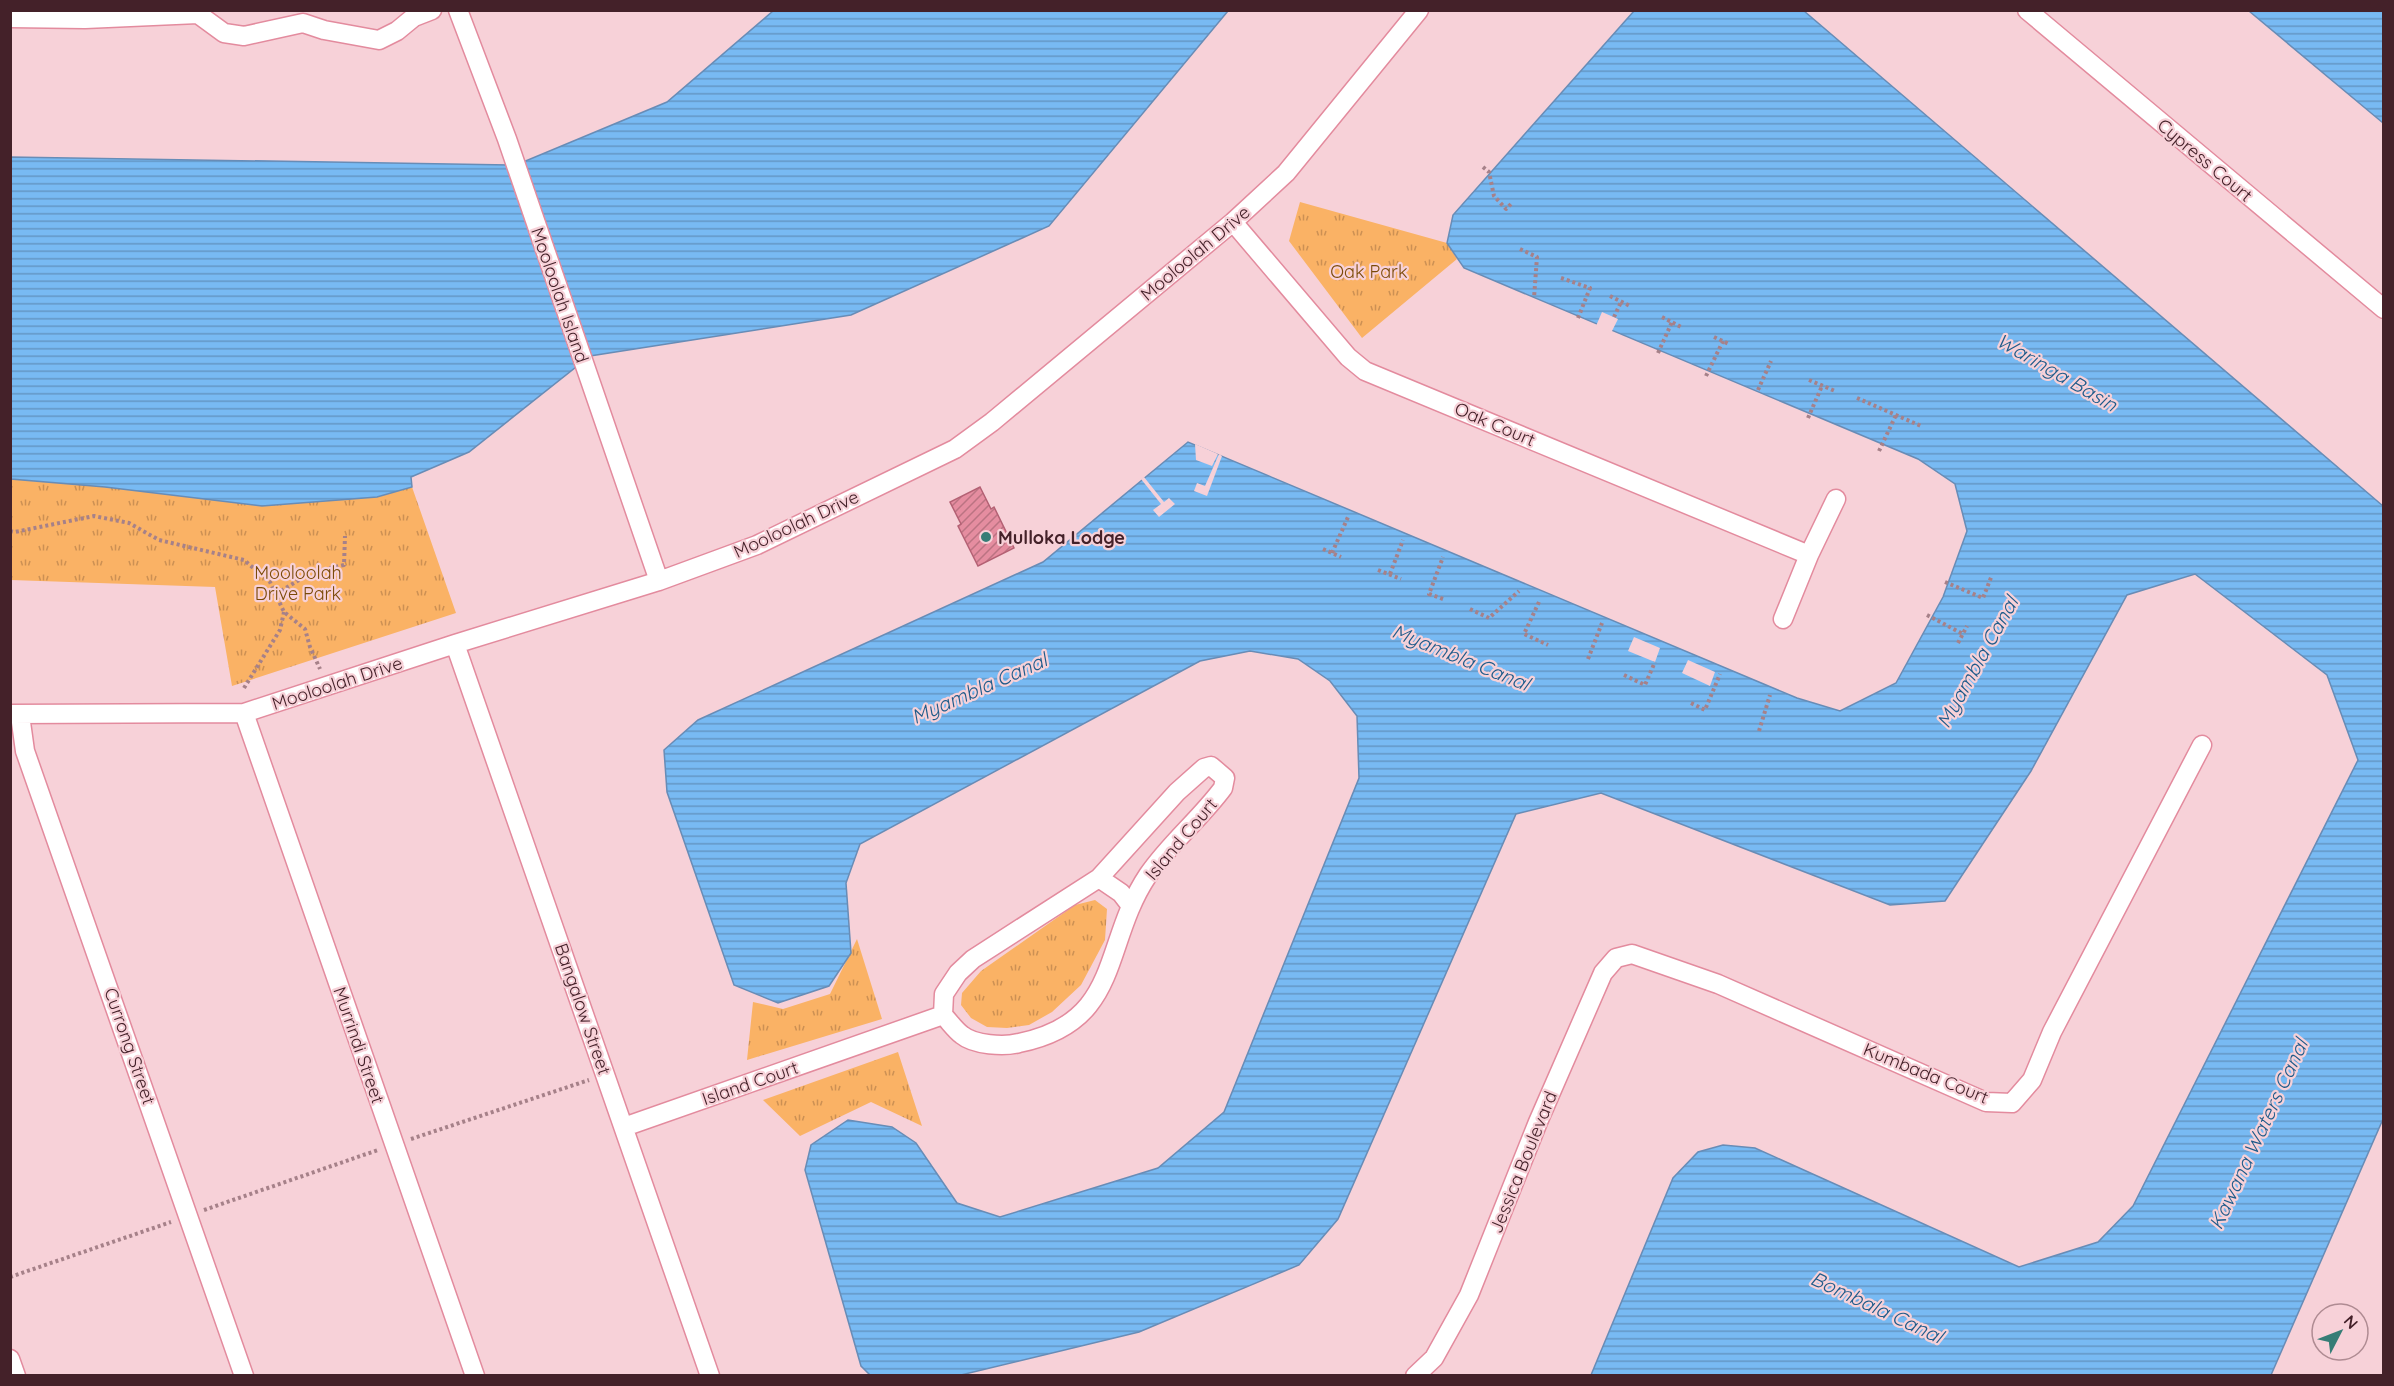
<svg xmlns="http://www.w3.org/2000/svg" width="2394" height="1386" font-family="Quicksand,sans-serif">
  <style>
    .park { fill: url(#park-tufts) }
    .water { fill: url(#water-rules); stroke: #688cb6; stroke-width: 1.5 }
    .pier { fill: #f7d1d8 }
    .building { fill: url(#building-hatch); stroke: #b46174; stroke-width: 1.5 }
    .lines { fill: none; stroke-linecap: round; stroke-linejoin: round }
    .street-casing { stroke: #e38b9e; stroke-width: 21 }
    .path { stroke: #a68189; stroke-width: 4; stroke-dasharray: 3 3; stroke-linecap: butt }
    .street { stroke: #fff; stroke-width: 18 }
    .poi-dot { fill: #367d76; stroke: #f7d1d8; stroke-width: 2 }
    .labels { text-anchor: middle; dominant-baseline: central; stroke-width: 4.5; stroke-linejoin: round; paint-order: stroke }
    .street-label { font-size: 18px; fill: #442129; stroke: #f7d1d8 }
    .park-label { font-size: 18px; fill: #7b4a07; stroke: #f7d1d8 }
    .poi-label { font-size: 18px; font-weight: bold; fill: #442129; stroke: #f7d1d8; text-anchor: start }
    .water-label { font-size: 20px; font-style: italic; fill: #1e5b8a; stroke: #f7d1d8 }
  </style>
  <defs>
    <pattern id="park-tufts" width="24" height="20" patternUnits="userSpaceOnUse" patternTransform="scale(1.5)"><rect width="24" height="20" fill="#fab265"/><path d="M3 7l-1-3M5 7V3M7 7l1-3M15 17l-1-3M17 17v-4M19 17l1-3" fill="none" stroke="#cc9053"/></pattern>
    <pattern id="water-rules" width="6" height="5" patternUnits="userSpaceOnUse" patternTransform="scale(1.5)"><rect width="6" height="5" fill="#78baf3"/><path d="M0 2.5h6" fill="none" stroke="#6497c5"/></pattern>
    <pattern id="building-hatch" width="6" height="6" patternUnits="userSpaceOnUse" patternTransform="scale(1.5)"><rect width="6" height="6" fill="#e58da0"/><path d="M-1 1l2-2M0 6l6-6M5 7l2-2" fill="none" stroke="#bb7382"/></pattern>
  </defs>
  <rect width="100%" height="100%" fill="#f7d1d8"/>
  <path class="park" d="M1300,202L1447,243L1457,259L1362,338L1289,241Z
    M11,479L105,487L377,497L412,487L456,613L232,686L215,587L11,580Z
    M1095,900L1107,909L1105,940L1081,985L1052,1012L1029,1025L1007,1028L987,1027L971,1018L961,1005L962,993L981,971L1075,905Z
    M857,939L882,1019L747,1060L753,1002L783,1009L830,994Z
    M898,1052L922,1126L871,1102L800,1136L763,1100Z"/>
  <path class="water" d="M773,11H1228L1049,226L851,315L590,356L469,452L411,477L412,487L377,497L262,506L105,487L11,479L10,157L516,165L667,102Z
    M1634,11H1804L2383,506V1119L2271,1375H1591L1673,1178L1698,1152L1723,1145L1755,1148L2019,1267L2098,1242L2133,1206L2358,760L2327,675L2195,574L2127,595L2031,771L1945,901L1890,905L1601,793L1516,814L1338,1219L1299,1265L1139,1332L961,1375H870L861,1366L805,1170L811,1145L848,1120L892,1127L916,1143L957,1203L1000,1217L1158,1168L1224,1112L1359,778L1357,716L1330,681L1298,659L1250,651L1200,661L860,844L846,883L851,953L829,986L778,1003L734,985L667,792L664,750L698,720L1043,562L1188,442L1797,698L1840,711L1896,683L1943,597L1967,531L1955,484L1918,459L1464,268L1447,243L1453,215Z
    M2249,11H2383V123Z"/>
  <path class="pier" d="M1602,312L1618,319L1611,333L1596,326Z
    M1195,444L1218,454L1212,466L1196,460Z
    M1219,454L1222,456L1207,496L1194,491L1197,483L1205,486Z
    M1144,477L1164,502L1169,498L1175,504L1159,517L1153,510L1161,504L1141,479Z
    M1634,637L1660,648L1655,662L1628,651Z
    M1688,660L1715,672L1710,686L1682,673Z"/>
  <path class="building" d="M980,487L991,509L994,507L1014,548L978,566L958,526L961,524L950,502Z"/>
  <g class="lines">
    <defs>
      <path id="street" d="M458,10L507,139L659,581
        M2027,10L2384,309
        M10,18L85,19L198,14L224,33L244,36L303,23L324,30L379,40L397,31L414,17L432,10
        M1233,222L1348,357L1365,371L1809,555
        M1783,619L1809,555L1836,499
        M455,644L710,1376
        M244,713L475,1376
        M10,714L244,713L455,644L659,581L757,545L955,449L992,422L1233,222L1286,173L1419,10
        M20,715L25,751L244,1376
        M1211,766L1225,778L1223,788C1200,819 1169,844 1148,875C1101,945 1123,1022 1019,1043C1004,1047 974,1045 962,1035C955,1030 949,1021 943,1015L944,994L958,973L973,959L1099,878L1177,792L1204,768Z
        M1099,878L1121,893L1131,906
        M624,1127L943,1015
        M10,1359L16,1376
        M1415,1376L1434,1358L1469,1295L1538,1122L1603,973L1616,958L1632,954L1718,984L1986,1102L2012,1103L2032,1080L2052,1032L2202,745"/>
    </defs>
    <use href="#street" class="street-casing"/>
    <path class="path" d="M1483,167L1489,172L1494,196L1506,209L1513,202
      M1520,249L1537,257L1534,298
      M1561,278L1590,288L1578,318
      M1610,296L1630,306
      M1614,317L1621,302
      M1662,317L1681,327
      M1714,337L1729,344
      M1658,353L1672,322
      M1706,376L1723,341
      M1809,380L1835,391
      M1758,390L1771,361
      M1857,398L1921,426
      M1808,418L1822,386
      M1879,451L1896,415
      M10,531L15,532L94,516L129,523L159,540L244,560L270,582L284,612L305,629L310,647L320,669
      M1323,549L1341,557
      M1332,553L1348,517
      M1378,570L1401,579
      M1390,574L1403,540
      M1945,582L1983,598L1992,575
      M276,594L312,572L344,565L345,536
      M1443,599L1429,594L1443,557
      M1539,602L1524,634L1548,645
      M1470,609L1489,618L1519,591
      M1927,615L1963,634
      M1958,643L1967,626
      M1588,659L1602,623
      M1624,675L1645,685L1655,662
      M244,688L280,630L284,612
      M1691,703L1705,710L1720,674
      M1759,731L1770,695
      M411,1139L589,1080
      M204,1210L378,1150
      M10,1277L171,1222"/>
    <use href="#street" class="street"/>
  </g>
  <circle class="poi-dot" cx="986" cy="537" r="6"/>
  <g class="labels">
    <g class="street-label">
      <text transform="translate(2205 160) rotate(40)">Cypress Court</text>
      <text transform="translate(1195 253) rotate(-40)">Mooloolah Drive</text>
      <text transform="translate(560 295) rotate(71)">Mooloolah Island</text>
      <text transform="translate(1495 424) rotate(23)">Oak Court</text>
      <text transform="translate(796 524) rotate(-25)">Mooloolah Drive</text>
      <text transform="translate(337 683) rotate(-18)">Mooloolah Drive</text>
      <text transform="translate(1181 839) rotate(-50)">Island Court</text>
      <text transform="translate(583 1009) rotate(71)">Bangalow Street</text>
      <text transform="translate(359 1045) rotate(71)">Murrindi Street</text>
      <text transform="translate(130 1046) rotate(71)">Currong Street</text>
      <text transform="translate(1926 1073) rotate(22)">Kumbada Court</text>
      <text transform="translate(750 1083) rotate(-19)">Island Court</text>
      <text transform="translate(1523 1162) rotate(-68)">Jessica Boulevard</text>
    </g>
    <g class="park-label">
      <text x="1369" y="271">Oak Park</text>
      <text x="298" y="572">Mooloolah<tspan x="298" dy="21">Drive Park</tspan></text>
    </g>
    <g class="poi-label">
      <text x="998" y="537">Mulloka Lodge</text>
    </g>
    <g class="water-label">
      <text transform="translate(2057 372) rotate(30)">Waringa Basin</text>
      <text transform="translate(1461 657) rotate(22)">Myambla Canal</text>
      <text transform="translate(1977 662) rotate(-61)">Myambla Canal</text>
      <text transform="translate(979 688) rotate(-24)">Myambla Canal</text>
      <text transform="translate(2258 1134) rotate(-65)">Kawana Waters Canal</text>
      <text transform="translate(1877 1307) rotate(25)">Bombala Canal</text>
    </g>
  </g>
  <rect width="2394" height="1386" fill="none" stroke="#442129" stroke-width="24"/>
  <g transform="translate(2340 1332) rotate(48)"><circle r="28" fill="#f7d1d8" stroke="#af8b92" stroke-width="1.5"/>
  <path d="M0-4.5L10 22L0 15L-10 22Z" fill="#367d76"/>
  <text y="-9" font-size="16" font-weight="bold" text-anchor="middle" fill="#442129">N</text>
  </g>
</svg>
